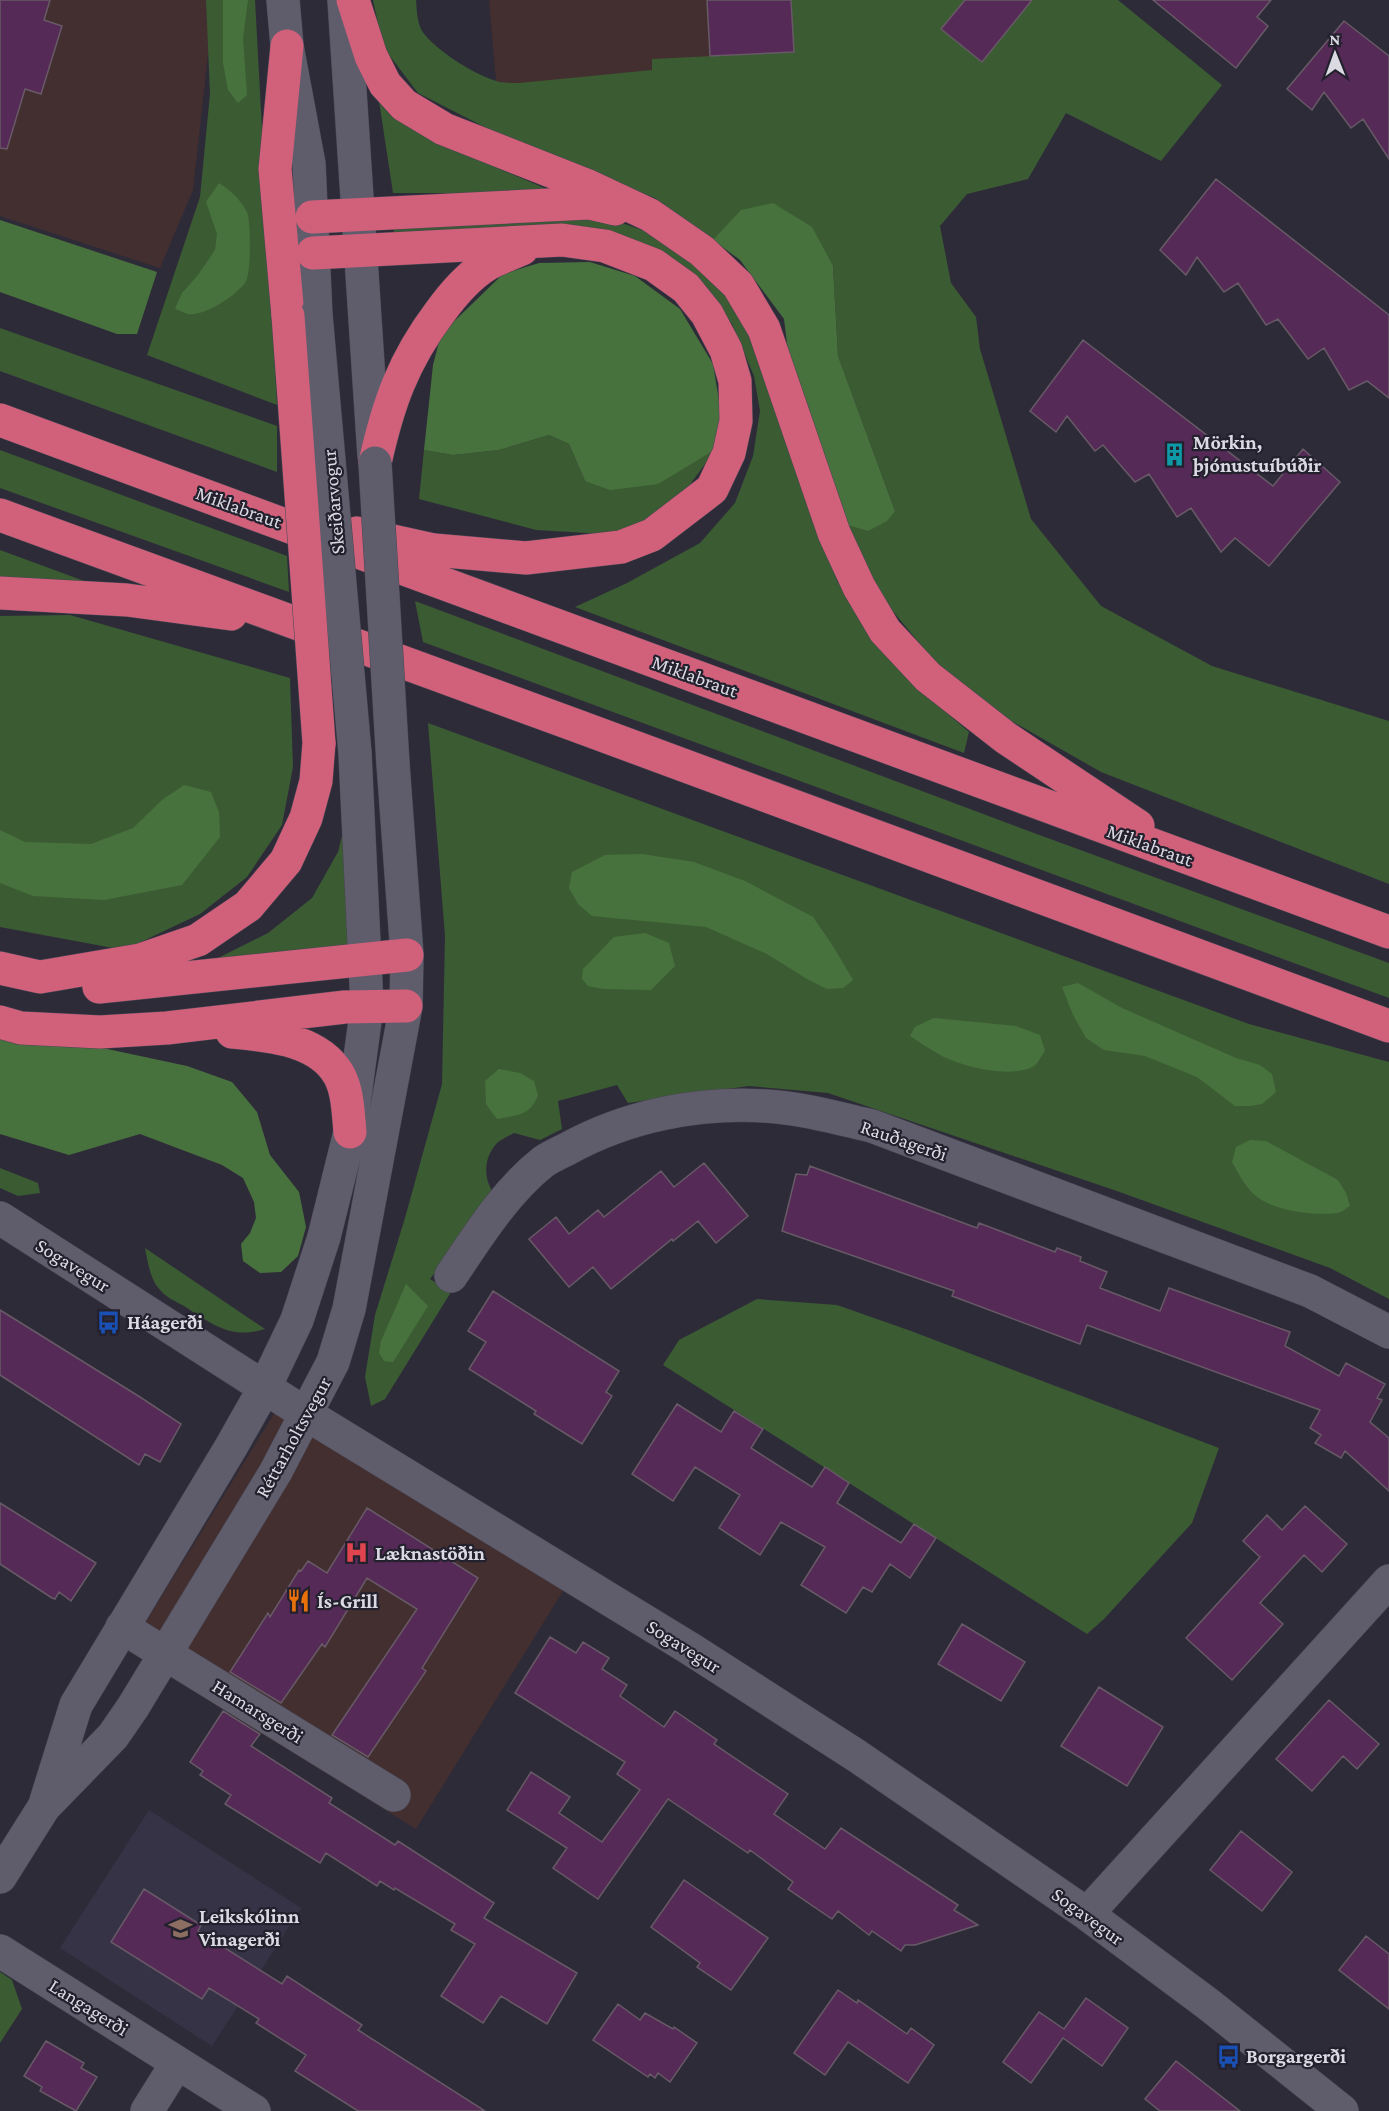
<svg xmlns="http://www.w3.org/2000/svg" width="1389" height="2111" font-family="'Crimson Pro',serif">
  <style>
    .commercial { fill: #432f2f }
    .built { fill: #373347 }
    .green { fill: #3b5b33 }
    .forest { fill: #48723d }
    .building { fill: #562a57; stroke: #675a66; stroke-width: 1.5 }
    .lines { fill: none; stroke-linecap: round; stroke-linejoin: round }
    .street-casing { stroke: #494753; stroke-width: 34 }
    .secondary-casing { stroke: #494753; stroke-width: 34 }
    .highway-casing { stroke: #494753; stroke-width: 34 }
    .street { stroke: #5f5d6c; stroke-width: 33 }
    .secondary { stroke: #5f5d6c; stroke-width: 33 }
    .highway { stroke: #d1607b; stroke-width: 33 }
    .secondary-bridge-casing { stroke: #494753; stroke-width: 34; stroke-linecap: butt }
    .highway-bridge-casing { stroke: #494753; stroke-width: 34; stroke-linecap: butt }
    .secondary-bridge { stroke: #5f5d6c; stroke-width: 33 }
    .highway-bridge { stroke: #d1607b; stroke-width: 33 }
    .labels { text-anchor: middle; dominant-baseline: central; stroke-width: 4.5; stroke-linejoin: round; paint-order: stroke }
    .poi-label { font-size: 20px; font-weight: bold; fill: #dbdae3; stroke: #24212f; text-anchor: start }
    .street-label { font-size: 20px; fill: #dbdae3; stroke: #24212f }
  </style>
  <rect width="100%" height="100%" fill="#2e2b39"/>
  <path class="commercial" d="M0,0H214L193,190L160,268L0,216Z
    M489,0H813L820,72L497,92Z
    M277,1409L566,1586L416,1829L128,1651Z"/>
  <path class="built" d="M149,1810L301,1908L212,2046L60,1948Z"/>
  <path class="green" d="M206,0H255L277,405L147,355L200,197L210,94Z
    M373,0H416C417,12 417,26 425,35C440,53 478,77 500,82C506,83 513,83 519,83L652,70V59L793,52L791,0H1118L1222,85L1161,161L1066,113L1028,179L967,194L940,226L951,283L976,317L980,349L1031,519L1101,606L1212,666L1389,721V884L1101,772L959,691L877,592L848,525L895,511L838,356L833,266L713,240L655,198L508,139L418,93L383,47Z
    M376,81L389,110L427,138L556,193H393Z
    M556,219L613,220L671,240L716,281L755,335L786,439L837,581L913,684L969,732L964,753L575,607L627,583L700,543L735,503L753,456L760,411L754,376L732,324L707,287L655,253L393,236L395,225Z
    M0,328L277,426V472L0,371Z
    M549,435L569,444L585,481L716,449L678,501L641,524L604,534L536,530L419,499L424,450L453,455L499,450Z
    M0,450L287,556L289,592L0,488Z
    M0,550L87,582L0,580Z
    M415,601L1034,833L1389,963V998L423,642Z
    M70,615L290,678L293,767L282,825L247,877L200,914L124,950L0,927V616Z
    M428,723L1249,1024L1389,1062V1299L1330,1268L1114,1190L828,1093L749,1086L628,1103L617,1085L558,1101L562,1129L540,1140L514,1133C509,1136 501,1139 497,1143C483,1158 483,1180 495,1195L430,1279L451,1292L385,1399L371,1406L365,1377L375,1315L405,1218L442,1084L445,936Z
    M349,807L357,953L204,965L268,933L312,898L338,852Z
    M0,1168L38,1183L40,1193L18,1196L0,1188Z
    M145,1248L265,1329C231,1340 212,1324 184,1306C177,1302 167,1298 161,1291C150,1280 148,1263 145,1248Z
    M757,1299L837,1305L911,1331L1219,1448L1192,1523L1104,1619L1087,1634L663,1365L679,1340Z
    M0,1972L12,1980L22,2009L0,2043Z"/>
  <path class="forest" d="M223,0H248L243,38L247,95L238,103L228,90L223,63Z
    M219,183C231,191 240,199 247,212C251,221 251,273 246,281C239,294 204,317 188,314C184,313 179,310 175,309L182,293L198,275L215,250L217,234L206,202Z
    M773,203L812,227L833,266L838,356L895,511L887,521L868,531L848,525L788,351L784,319L740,260L713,240L741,210Z
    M0,220L157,272L137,334H117L0,292Z
    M590,262L635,276L680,309L713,364L721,413L716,449L658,484L610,490L585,481L569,444L549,435L499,450L453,455L424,450L433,365L441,334L503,274L539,263Z
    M184,785L211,792L219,812L220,837L182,885L104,900L33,896L0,883V830L25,842L91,844L133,828L162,800Z
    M642,854L694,862L745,881L813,917L833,946L853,980L843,988L827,989L807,979L767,954L706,927L592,916L578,904L569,888L572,872L605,855Z
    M645,933L669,943L675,966L651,990L603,989L588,986L582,979L583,969L614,937Z
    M1078,983L1122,1008L1236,1058L1260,1065L1272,1074L1276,1092L1262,1104L1250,1106H1235L1197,1077L1145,1056L1104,1050L1086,1038L1073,1015L1062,987Z
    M934,1018L1016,1026L1040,1035L1045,1051C1042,1055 1038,1063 1034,1066C1011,1079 964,1067 942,1056C931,1050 921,1043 910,1036L915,1027Z
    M0,1034L98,1047L187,1066L232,1082L257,1112L270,1155L299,1192L306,1227L298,1256L281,1272L260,1273L243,1261L241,1244L250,1233L256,1218L254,1202L243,1178L222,1165L140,1134L69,1155L0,1134Z
    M499,1069L520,1073L534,1081L538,1095C530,1116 518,1115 497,1119L486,1104L485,1081Z
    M1250,1140L1266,1141L1338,1180L1346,1193L1350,1206C1346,1208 1342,1212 1338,1213C1315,1216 1274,1211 1256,1196C1245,1187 1239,1174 1232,1162L1236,1147Z
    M406,1284L428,1306L393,1362L384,1361L379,1353L381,1341Z"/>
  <path class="building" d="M0,0H50L44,20L62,26L41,94L25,89L7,149L0,148Z
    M707,0H791L794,52L710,56Z
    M965,0H1032L982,62L941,29Z
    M1153,0H1271L1257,17L1268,26L1236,68Z
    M1344,21L1389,56V159L1363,119L1351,128L1324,92L1312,110L1287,89Z
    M1216,179L1389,315V398L1367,381L1349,390L1324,348L1308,359L1278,319L1266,325L1238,283L1224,292L1197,257L1186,275L1160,250Z
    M1083,340L1273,486L1303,449L1340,482L1269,566L1235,538L1221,552L1191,508L1177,517L1149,474L1135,482L1103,445L1095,451L1067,416L1056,432L1030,411Z
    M704,1163L748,1216L716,1243L698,1221L673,1241L672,1239L611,1289L593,1267L569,1287L529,1239L556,1217L569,1234L598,1210L604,1217L661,1171L674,1187Z
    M810,1166L977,1228L979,1223L1055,1252L1057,1248L1081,1257L1080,1261L1107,1272L1100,1288L1160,1311L1169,1288L1290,1332L1285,1346L1339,1376L1346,1363L1385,1384L1377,1398L1382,1400L1370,1422L1389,1438V1491L1345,1451L1341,1458L1315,1443L1321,1435L1310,1428L1320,1410L1087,1325L1080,1344L952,1296L954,1291L782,1231L796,1174L807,1175Z
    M493,1291L619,1371L606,1392L612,1396L582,1444L534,1414L536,1411L469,1369L486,1342L468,1331Z
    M0,1310L140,1397L181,1424L160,1462L145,1454L139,1465L0,1375Z
    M677,1404L721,1432L734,1411L763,1429L751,1448L812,1487L825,1467L849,1483L837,1503L901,1543L914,1524L936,1538L910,1578L890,1564L872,1592L863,1587L846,1613L801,1585L825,1547L781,1522L760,1555L719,1528L740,1495L695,1467L673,1501L632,1474Z
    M0,1503L96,1563L71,1601L59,1592L55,1599L52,1598L0,1564Z
    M1305,1506L1347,1544L1322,1572L1304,1555L1260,1603L1283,1624L1232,1680L1186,1638L1260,1557L1243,1541L1267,1515L1282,1530Z
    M367,1508L478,1578L422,1668L426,1671L368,1757L332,1735L417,1609L367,1578L325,1647L322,1644L281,1703L230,1672L268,1613L270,1617L299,1570L301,1571L308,1561L327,1573Z
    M962,1624L1025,1662L1001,1701L938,1664Z
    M550,1637L576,1653L583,1642L609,1658L602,1669L627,1685L620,1696L664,1727L675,1711L717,1740L714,1744L788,1794L774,1814L825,1849L841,1828L958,1905L954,1910L978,1925L915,1945H905L901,1951L872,1931L869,1935L838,1911L832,1919L788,1889L793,1882L750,1850L748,1853L668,1799L598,1899L553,1868L567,1848L507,1810L531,1772L570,1797L559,1813L602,1842L640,1790L617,1774L625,1762L515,1693Z
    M1099,1687L1163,1727L1127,1786L1061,1746Z
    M1329,1700L1379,1744L1357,1769L1343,1756L1312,1791L1276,1759Z
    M223,1711L260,1734L251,1746L332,1798L329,1803L395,1845L398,1841L494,1903L484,1918L577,1973L547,2024L501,1996L483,2023L441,1996L475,1944L451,1930L455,1924L395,1888L394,1890L380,1881L377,1886L326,1853L320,1863L225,1804L231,1795L200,1775L203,1771L190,1762Z
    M1241,1831L1292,1872L1262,1911L1210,1870Z
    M684,1880L768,1938L731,1990L697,1967L700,1963L651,1927Z
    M144,1889L201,1925L198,1931L282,1984L287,1976L362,2025L358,2030L485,2111H358L295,2071L306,2055L256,2023L259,2019L209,1988L202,1999L111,1942Z
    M1366,1936L1389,1954V2009L1339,1970Z
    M838,1990L857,2003L858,2000L907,2034L911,2028L934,2045L908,2083L848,2042L825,2075L794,2053Z
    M1086,1998L1128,2028L1102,2066L1063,2038L1031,2083L1003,2062L1039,2012L1064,2029Z
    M618,2004L640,2020L645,2013L673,2029L674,2027L697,2043L670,2082L658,2073L655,2078L650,2074L648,2077L593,2040Z
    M46,2041L84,2063L81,2068L97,2077L76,2111L40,2091L42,2087L24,2076Z
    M1176,2061L1240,2111H1160L1145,2099Z"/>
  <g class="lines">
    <defs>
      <path id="street" d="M0,1218L306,1414L689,1648L857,1756L1087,1914L1208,2004L1342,2111
        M451,1276C478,1236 505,1192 543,1162C550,1157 559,1153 567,1149C627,1116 696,1102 765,1106C801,1108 837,1118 872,1126L1310,1291L1389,1332
        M122,1627L394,1795
        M1087,1914L1389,1581
        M0,1951L254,2111
        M147,2111L177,2063"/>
      <path id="secondary" d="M283,0L287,46L309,164L316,315
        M344,0L374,456
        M46,1801L76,1705L231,1447L265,1387L297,1320L324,1237L350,1132L367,1006L355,753
        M0,1877L44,1807L113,1736L133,1707L275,1473L333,1362L349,1309L406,1006L407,955L393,764"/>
      <path id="highway" d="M353,0L371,56L385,84L404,105L444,129L586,185L650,215L702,251L738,285L764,329L834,533L859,587L885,631L928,677L1006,738L1138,826
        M287,46L275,169L288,316
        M312,217L589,203L615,209
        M313,253L562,240L605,246L654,265L686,288L707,314L726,350L735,381L736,421L729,453L712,489L652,535L621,547L526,558L434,550L357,533
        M0,420L1389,932
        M375,463C388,404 403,361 440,312C453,294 468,276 488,264C499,258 511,254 522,249
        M0,515L572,724L1389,1026
        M0,593L127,600L231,614
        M0,968L40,977L140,960L198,940L248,906L286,861L306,818L316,781L319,743
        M99,987L407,955
        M0,1022L21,1028L100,1032L167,1028L345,1007L406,1006
        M232,1032C266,1035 313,1039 335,1069C348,1085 348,1112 350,1132"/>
    </defs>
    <use href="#street" class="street-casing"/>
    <use href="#secondary" class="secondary-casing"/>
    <use href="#highway" class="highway-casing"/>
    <use href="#street" class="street"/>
    <use href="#secondary" class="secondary"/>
    <use href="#highway" class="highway"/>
    <defs>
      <path id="secondary-bridge" d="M316,315L355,753
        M375,463L393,764"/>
      <path id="highway-bridge" d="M288,316L319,743"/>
    </defs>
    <use href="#secondary-bridge" class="secondary-bridge-casing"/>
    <use href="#highway-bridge" class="highway-bridge-casing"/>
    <use href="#secondary-bridge" class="secondary-bridge"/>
    <use href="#highway-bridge" class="highway-bridge"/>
  </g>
  <defs>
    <symbol id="building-bare" viewBox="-9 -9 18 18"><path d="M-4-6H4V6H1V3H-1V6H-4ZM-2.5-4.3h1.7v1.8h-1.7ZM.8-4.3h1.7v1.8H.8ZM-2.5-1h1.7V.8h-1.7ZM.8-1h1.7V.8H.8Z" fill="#0f9aa8" stroke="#24212f" stroke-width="2.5" paint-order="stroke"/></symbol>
    <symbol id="bus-bare" viewBox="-9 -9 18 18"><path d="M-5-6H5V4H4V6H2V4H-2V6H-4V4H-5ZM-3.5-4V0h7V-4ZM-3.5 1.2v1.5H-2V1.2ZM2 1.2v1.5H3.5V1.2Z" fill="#1a4fb4" stroke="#24212f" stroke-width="2.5" paint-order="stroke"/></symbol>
    <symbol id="hospital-bare" viewBox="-9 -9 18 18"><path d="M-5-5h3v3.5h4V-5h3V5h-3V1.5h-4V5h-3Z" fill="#e0444e" stroke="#24212f" stroke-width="2.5" paint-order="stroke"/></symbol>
    <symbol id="restaurant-bare" viewBox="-9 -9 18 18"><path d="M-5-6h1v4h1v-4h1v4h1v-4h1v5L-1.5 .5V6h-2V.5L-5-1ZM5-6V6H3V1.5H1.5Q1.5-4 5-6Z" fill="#e8710a" stroke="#24212f" stroke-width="2.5" paint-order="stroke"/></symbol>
    <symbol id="school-bare" viewBox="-9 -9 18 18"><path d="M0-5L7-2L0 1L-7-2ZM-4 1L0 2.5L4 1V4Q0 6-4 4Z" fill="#8d6e63" stroke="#24212f" stroke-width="2.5" paint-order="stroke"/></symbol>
  </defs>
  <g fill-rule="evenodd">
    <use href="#building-bare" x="1158" y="438" width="33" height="33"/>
    <use href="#bus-bare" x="92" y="1306" width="33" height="33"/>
    <use href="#hospital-bare" x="340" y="1536" width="33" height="33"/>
    <use href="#restaurant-bare" x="282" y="1584" width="33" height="33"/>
    <use href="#school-bare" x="164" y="1912" width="33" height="33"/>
    <use href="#bus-bare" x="1212" y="2040" width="33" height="33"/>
  </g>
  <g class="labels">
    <g class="poi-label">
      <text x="1193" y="442">Mörkin,<tspan x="1193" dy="23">þjónustuíbúðir</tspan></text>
      <text x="127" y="1322">Háagerði</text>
      <text x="375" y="1553">Læknastöðin</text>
      <text x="317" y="1601">Ís-Grill</text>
      <text x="199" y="1916">Leikskólinn<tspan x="199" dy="23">Vinagerði</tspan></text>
      <text x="1246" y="2056">Borgargerði</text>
    </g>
    <g class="street-label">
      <text transform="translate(333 502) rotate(-95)">Skeiðarvogur</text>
      <text transform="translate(239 507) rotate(20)">Miklabraut</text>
      <text transform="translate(695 676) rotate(20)">Miklabraut</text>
      <text transform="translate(1150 845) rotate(20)">Miklabraut</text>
      <text transform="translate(904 1140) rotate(19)">Rauðagerði</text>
      <text transform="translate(73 1265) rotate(32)">Sogavegur</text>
      <text transform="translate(293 1437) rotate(-61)">Réttarholtsvegur</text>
      <text transform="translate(684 1646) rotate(32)">Sogavegur</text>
      <text transform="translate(258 1711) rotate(32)">Hamarsgerði</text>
      <text transform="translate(1088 1916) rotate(36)">Sogavegur</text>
      <text transform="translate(89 2007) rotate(32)">Langagerði</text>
    </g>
  </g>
  <g transform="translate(1335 54) rotate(359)" stroke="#24212f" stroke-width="4.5" paint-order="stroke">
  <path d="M0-4.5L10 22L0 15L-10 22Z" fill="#dbdae3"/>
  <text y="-9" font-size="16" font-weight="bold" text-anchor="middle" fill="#dbdae3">N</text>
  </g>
</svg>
